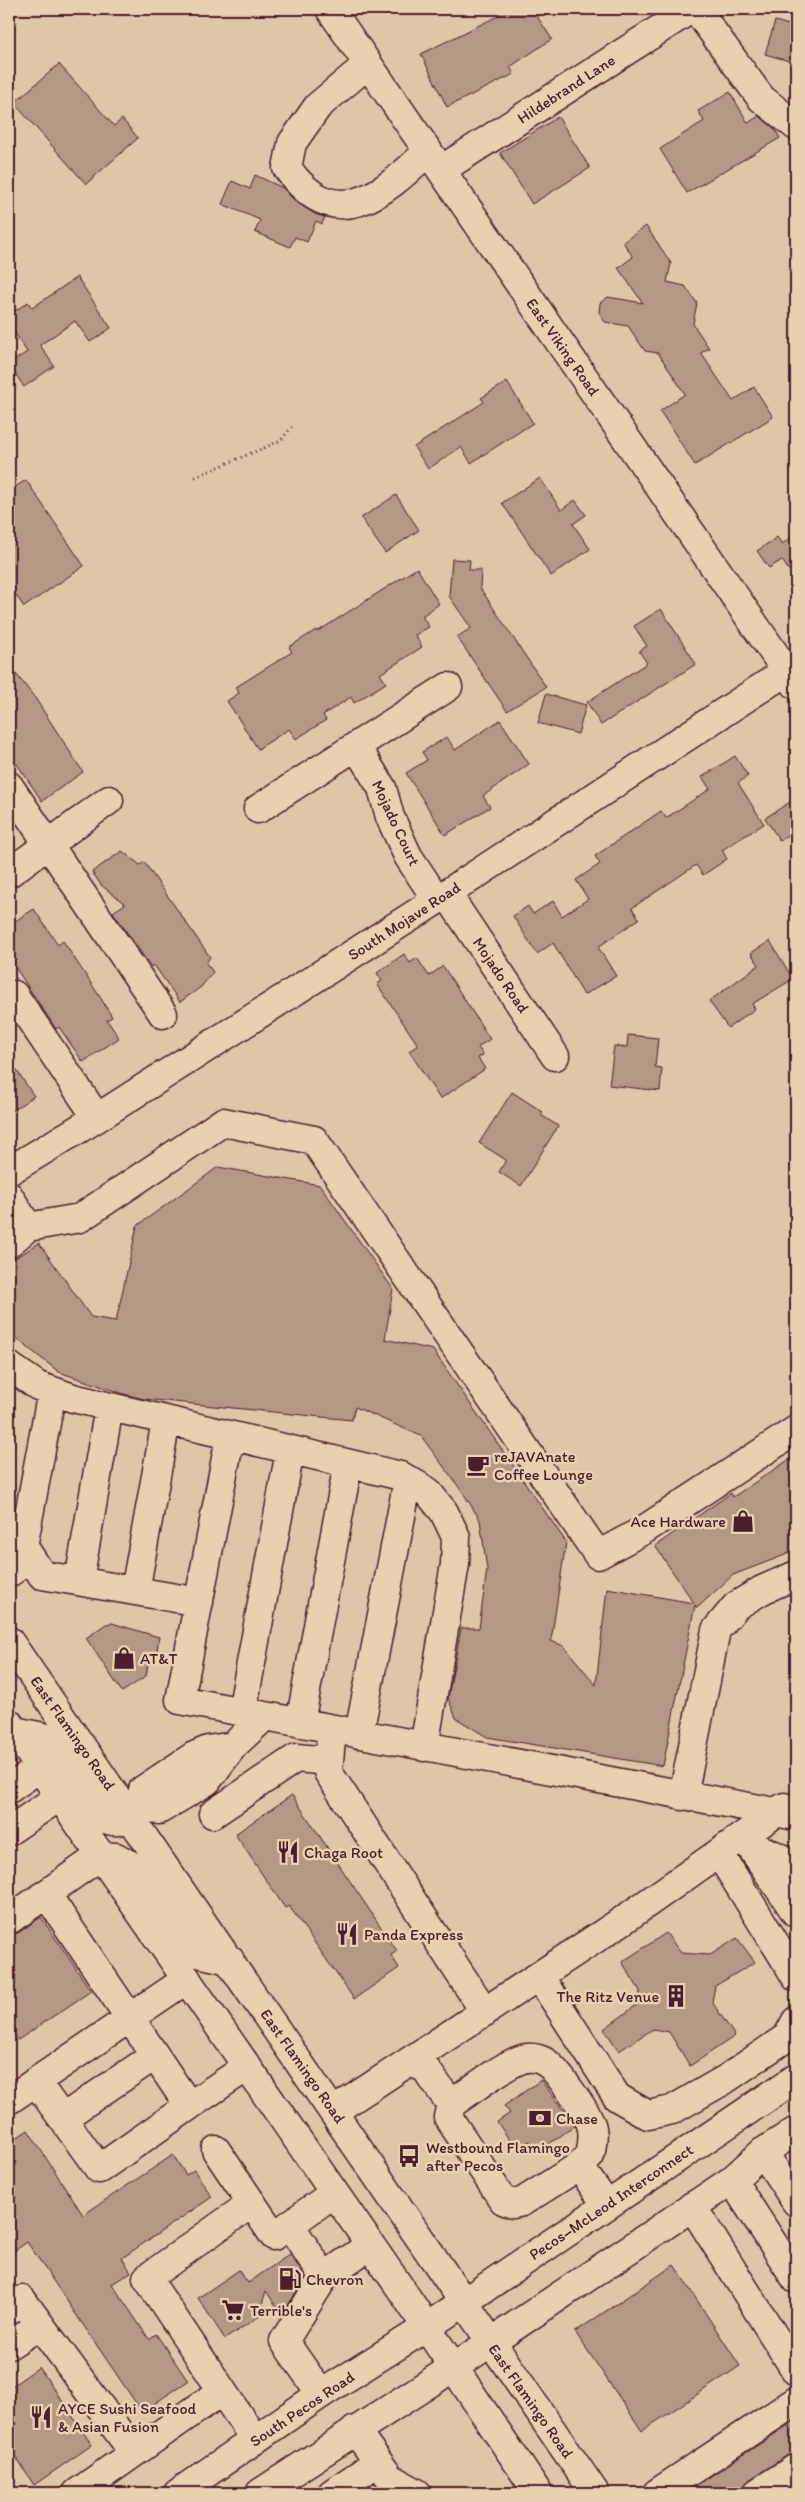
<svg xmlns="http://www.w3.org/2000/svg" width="805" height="2502" font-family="Itim,sans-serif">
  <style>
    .building { fill: #b59785; stroke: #4a1f2b }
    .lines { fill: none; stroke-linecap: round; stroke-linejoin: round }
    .minor-casing { stroke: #4a1f2b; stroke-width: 31 }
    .major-casing { stroke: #4a1f2b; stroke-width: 31 }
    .path { stroke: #4a1f2b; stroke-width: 3; stroke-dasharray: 1 4; stroke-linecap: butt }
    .minor { stroke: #e9d0b1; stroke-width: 28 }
    .major { stroke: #e9d0b1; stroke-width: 28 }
    .labels { text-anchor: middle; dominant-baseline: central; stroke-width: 5; stroke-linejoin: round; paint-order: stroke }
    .street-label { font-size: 16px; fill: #4a1f2b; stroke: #e9d0b1 }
    .poi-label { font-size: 16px; fill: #4a1f2b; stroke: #e9d0b1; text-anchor: start }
  </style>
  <rect width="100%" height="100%" fill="#dfc6a9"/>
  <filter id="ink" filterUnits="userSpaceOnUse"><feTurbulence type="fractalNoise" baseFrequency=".02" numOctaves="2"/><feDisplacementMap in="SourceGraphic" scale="10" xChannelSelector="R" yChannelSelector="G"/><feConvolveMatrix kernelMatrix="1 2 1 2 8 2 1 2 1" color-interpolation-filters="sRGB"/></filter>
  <g filter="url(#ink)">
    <path class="building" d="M496,9H532L552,39L510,67L514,74L447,107L421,54L500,15Z
      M775,21L796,27V63L765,54Z
      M59,64L114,126L122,119L138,138L86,184L14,103Z
      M730,92L748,123L759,116L775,129L780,138L687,193L660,149L704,121L698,111Z
      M558,117L590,168L532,204L500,153Z
      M255,175L283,188L296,202L315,214L325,217L322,224L316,221L307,242L295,237L290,247L255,232L260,220L222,204L232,181L250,189Z
      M646,226L671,263L667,282L685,286L697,303L693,324L709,348L701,353L733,401L754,387L773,417L695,465L660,411L685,394L658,353L645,351L628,326L605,322L599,312L600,303L608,297L643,303L618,268L633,257L623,242Z
      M77,277L111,328L90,342L75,321L40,345L54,366L24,387L9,364L27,352L9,324V315L28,302L32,308Z
      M507,382L533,423L471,463L461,447L428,469L414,447L484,402L481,398Z
      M540,478L561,510L575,500L586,515L573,524L590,549L551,576L502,503Z
      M26,480L84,566L24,607L9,585V491Z
      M396,495L419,530L385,553L361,518Z
      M796,534V581L782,560L769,568L757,551L777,537L782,544Z
      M452,559L470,560L469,570H481L480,588L546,687L507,711L457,637L471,628L449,596Z
      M417,568L439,604L422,616L429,627L415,635L422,647L380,674L386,683L354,703L351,697L323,715L326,720L296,739L289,729L258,749L227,701L239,693L236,687L292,652L289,647L316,630L317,632Z
      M661,609L696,664L601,725L587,702L647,663L639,651L647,646L634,626Z
      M9,665L35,698L83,772L42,801L17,764L9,770Z
      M546,694L586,705L578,734L538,723Z
      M500,720L529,764L483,796L490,807L445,835L406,773L427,760L422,752L447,737L455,750Z
      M735,756L748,776L738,783L764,824L722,850L727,859L703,875L696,865L632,908L639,919L598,947L616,976L584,995L553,943L537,954L513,916L528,906L533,914L553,901L562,916L588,899L576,880L600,864L595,856L661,811L666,818L710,789L702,777Z
      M790,802L796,811V830L780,841L765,818Z
      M122,851L140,865L144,862L210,957L206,963L213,972L201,987L180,1002L154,965L151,967L113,912L125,904L101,885L92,872Z
      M34,909L58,945L63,941L100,997L112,1017L107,1020L119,1038L83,1062L59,1027L56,1029L9,958V925Z
      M770,941L793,979L752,1004L755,1009L728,1028L709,1001L759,965L751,953Z
      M404,954L410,963L417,958L429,976L443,966L490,1039L478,1047L483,1055L478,1058L485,1069L440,1099L409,1051L418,1045L377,984L382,981L377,973Z
      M628,1035L658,1038L655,1067L662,1068L660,1091L609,1085L614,1046L627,1047Z
      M9,1059L34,1096L9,1113Z
      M512,1092L543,1112L541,1115L558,1126L521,1186L499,1172L506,1160L479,1143Z
      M218,1167L320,1185L393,1289L385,1339L433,1350L566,1542L551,1641L564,1646L596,1685L607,1588L694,1603L655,1546L731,1493L733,1497L796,1455V1549L785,1555L733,1575L697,1608L695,1605L663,1766L487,1737L456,1718L448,1698L461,1628H479L487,1569L480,1520L464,1494L421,1436L355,1407L352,1420L144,1399L124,1394L59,1372L9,1333V1262L39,1243L91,1317L116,1321L137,1226Z
      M112,1623L159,1637L156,1658L149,1657L146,1676L122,1692L86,1638L106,1624Z
      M292,1795L397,1951L391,1955L399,1968L354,1999L289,1906L285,1908L235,1834Z
      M41,1917L91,1991L18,2040L9,2026V1935L18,1933Z
      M666,1933L681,1953L710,1955L737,1938L755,1962L715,1986L712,2002L735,2036L690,2066L669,2032L653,2029L619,2051L604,2029L638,2004L640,1991L622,1962Z
      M541,2080L575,2126L537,2152L529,2141L516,2149L497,2122L510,2113L504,2106Z
      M28,2130L83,2215L173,2155L186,2175L194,2170L212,2197L122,2258L131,2272L112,2284L149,2339L156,2334L188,2381L142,2412L27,2242L9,2255V2143Z
      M290,2254L305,2277L289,2304L279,2310L266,2291L258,2317L225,2339L198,2298L239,2270L248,2283Z
      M674,2265L740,2366L642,2431L575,2332Z
      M39,2367L92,2445L34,2485L9,2447V2388Z
      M796,2420V2453L788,2455L749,2480L743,2488L734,2493H685Z"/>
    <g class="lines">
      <defs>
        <path id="minor" d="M330,9L796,685
          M696,9L761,98L796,126
          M368,64L318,106L292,143L287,168C335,236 383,195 428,151
          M441,170L691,9
          M356,746L382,788L390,817L408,856L437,900
          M9,786L163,1014
          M258,809L448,687
          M9,873L109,800
          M447,894L555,1056
          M14,995L97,1118
          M9,1171L97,1118L437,900L796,665
          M9,1196L28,1227
          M9,1243L28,1227L80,1218L223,1122L314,1140L598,1555L642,1531L796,1430
          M9,1366L38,1386L73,1398L401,1476L427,1491L444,1512L456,1537L455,1564L424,1747
          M230,1437L180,1700L796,1816
          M9,1524L42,1575L199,1602
          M23,1547L52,1391
          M9,1573L30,1558
          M79,1581L109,1407
          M135,1591L166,1421
          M242,1712L290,1451
          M300,1723L348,1464
          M332,1729L328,1772L485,2012
          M359,1734L408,1480
          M9,1789L39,1768
          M683,1796L716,1630L736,1606L762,1590L796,1575
          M144,1807L143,1790L194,1756L208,1750L233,1746
          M213,1814L296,1758L329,1761
          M130,1816L144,1807L159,1810L207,1781L233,1746L265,1716
          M9,1831L59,1797
          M748,1844L796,1864
          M749,1844L796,1913
          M719,1853L796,1977
          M9,1920L100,1856
          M539,1976L617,2097L648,2115L672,2110L726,2079L787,2037L796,2021
          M409,2062L425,2068L451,2104L448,2117L503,2200L513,2204L522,2202L579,2166L606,2204
          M36,2082L99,2169L189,2106L47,1895
          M9,2100L187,1979
          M451,2104C470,2092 506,2062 526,2058C533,2057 542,2059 548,2064C557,2071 586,2111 590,2122C595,2133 592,2145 590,2156L579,2166
          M189,2106L247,2067
          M334,2111L622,1921L784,1807
          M63,2118L154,2056
          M216,2150L274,2236L334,2193
          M763,2152L796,2202
          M732,2180L796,2279
          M252,2203L147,2278L255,2440
          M692,2206L796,2371
          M290,2225L324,2277
          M9,2310L22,2300L134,2453
          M9,2345L40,2325
          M321,2394L284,2341L324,2277L370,2245
          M355,2430L390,2478L417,2493
          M77,2493L222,2391
          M332,2493L378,2462
          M657,2493L796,2401
          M757,2493L796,2468"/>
        <path id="major" d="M9,1641L595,2493
          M9,1723L401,2289L538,2493
          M14,1731L43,1737L103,1818C114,1823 120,1822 130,1816
          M100,1856L116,1857L136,1868L198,1953L230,1960
          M178,2493L321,2394L427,2327L796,2078
          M260,2493L454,2367L732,2180L763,2152L796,2131"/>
      </defs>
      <use href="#minor" class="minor-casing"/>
      <use href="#major" class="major-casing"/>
      <path class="path" d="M195,477L280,441L292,427"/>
      <use href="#minor" class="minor"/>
      <use href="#major" class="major"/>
    </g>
  </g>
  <defs>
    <symbol id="cafe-bare" viewBox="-9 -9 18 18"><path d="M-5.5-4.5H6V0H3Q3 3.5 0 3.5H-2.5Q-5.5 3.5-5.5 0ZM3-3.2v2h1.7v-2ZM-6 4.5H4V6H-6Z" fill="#4a1f2b" stroke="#e9d0b1" stroke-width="2.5" paint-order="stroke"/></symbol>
    <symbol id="shop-bare" viewBox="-9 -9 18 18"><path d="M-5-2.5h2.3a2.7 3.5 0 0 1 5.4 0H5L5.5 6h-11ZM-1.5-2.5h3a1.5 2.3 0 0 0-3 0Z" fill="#4a1f2b" stroke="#e9d0b1" stroke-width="2.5" paint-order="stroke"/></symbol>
    <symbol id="restaurant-bare" viewBox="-9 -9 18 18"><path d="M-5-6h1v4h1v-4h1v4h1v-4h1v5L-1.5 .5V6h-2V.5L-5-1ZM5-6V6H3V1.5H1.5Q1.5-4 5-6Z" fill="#4a1f2b" stroke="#e9d0b1" stroke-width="2.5" paint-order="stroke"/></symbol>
    <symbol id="building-bare" viewBox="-9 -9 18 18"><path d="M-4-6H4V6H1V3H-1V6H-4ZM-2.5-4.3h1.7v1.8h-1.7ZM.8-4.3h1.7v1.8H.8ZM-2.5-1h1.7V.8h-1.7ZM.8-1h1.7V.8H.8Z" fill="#4a1f2b" stroke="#e9d0b1" stroke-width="2.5" paint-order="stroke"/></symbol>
    <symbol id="bank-bare" viewBox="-9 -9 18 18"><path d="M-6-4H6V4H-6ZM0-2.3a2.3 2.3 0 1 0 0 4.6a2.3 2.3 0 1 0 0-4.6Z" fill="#4a1f2b" stroke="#e9d0b1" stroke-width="2.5" paint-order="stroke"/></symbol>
    <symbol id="bus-bare" viewBox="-9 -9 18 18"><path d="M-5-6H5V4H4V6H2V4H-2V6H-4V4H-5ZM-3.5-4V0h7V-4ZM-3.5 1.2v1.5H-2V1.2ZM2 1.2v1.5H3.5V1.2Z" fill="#4a1f2b" stroke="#e9d0b1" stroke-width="2.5" paint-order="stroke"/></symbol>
    <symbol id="fuel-bare" viewBox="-9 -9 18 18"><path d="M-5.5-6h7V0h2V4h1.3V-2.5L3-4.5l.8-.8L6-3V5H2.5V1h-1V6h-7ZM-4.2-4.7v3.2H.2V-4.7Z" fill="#4a1f2b" stroke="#e9d0b1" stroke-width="2.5" paint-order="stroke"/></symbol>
    <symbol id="supermarket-bare" viewBox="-9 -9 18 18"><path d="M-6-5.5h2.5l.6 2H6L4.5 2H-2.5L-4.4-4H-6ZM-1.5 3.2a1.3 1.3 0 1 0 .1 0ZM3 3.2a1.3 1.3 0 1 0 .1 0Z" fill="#4a1f2b" stroke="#e9d0b1" stroke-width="2.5" paint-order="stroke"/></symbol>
  </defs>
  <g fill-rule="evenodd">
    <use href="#cafe-bare" x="462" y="1449" width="32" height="32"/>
    <use href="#shop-bare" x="727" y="1505" width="32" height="32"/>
    <use href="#shop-bare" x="108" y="1642" width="32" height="32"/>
    <use href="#restaurant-bare" x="272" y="1836" width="32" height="32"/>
    <use href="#restaurant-bare" x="331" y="1918" width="32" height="32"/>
    <use href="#building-bare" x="660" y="1980" width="32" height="32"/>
    <use href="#bank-bare" x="524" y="2102" width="32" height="32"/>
    <use href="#bus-bare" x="393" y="2140" width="32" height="32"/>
    <use href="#fuel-bare" x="274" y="2263" width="32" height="32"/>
    <use href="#supermarket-bare" x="217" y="2294" width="32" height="32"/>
    <use href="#restaurant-bare" x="25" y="2401" width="32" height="32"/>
  </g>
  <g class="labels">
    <g class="street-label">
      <text transform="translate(566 89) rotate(-33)">Hildebrand Lane</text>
      <text transform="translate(563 347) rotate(55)">East Viking Road</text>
      <text transform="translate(396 823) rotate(65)">Mojado Court</text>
      <text transform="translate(404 921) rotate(-33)">South Mojave Road</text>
      <text transform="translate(501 975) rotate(56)">Mojado Road</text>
      <text transform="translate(73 1733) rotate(55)">East Flamingo Road</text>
      <text transform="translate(303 2066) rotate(55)">East Flamingo Road</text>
      <text transform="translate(611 2202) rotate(-34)">Pecos–McLeod Interconnect</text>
      <text transform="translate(531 2401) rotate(55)">East Flamingo Road</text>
      <text transform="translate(302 2409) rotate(-34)">South Pecos Road</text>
    </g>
    <g class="poi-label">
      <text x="494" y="1456">reJAVAnate<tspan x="494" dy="18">Coffee Lounge</tspan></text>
      <text x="726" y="1521" text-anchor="end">Ace Hardware</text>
      <text x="140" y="1658">AT&amp;T</text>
      <text x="304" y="1852">Chaga Root</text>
      <text x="364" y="1934">Panda Express</text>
      <text x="659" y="1996" text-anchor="end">The Ritz Venue</text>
      <text x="556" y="2118">Chase</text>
      <text x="426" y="2147">Westbound Flamingo<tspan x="426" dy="18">after Pecos</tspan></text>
      <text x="306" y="2279">Chevron</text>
      <text x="250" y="2310">Terrible's</text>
      <text x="58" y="2408">AYCE Sushi Seafood<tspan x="58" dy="18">&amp; Asian Fusion</tspan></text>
    </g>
  </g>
  <rect width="805" height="2502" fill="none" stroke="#e9d0b1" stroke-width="30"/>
  <rect x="15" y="15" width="775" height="2472" fill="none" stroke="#4a1f2b" stroke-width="2" filter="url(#ink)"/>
</svg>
